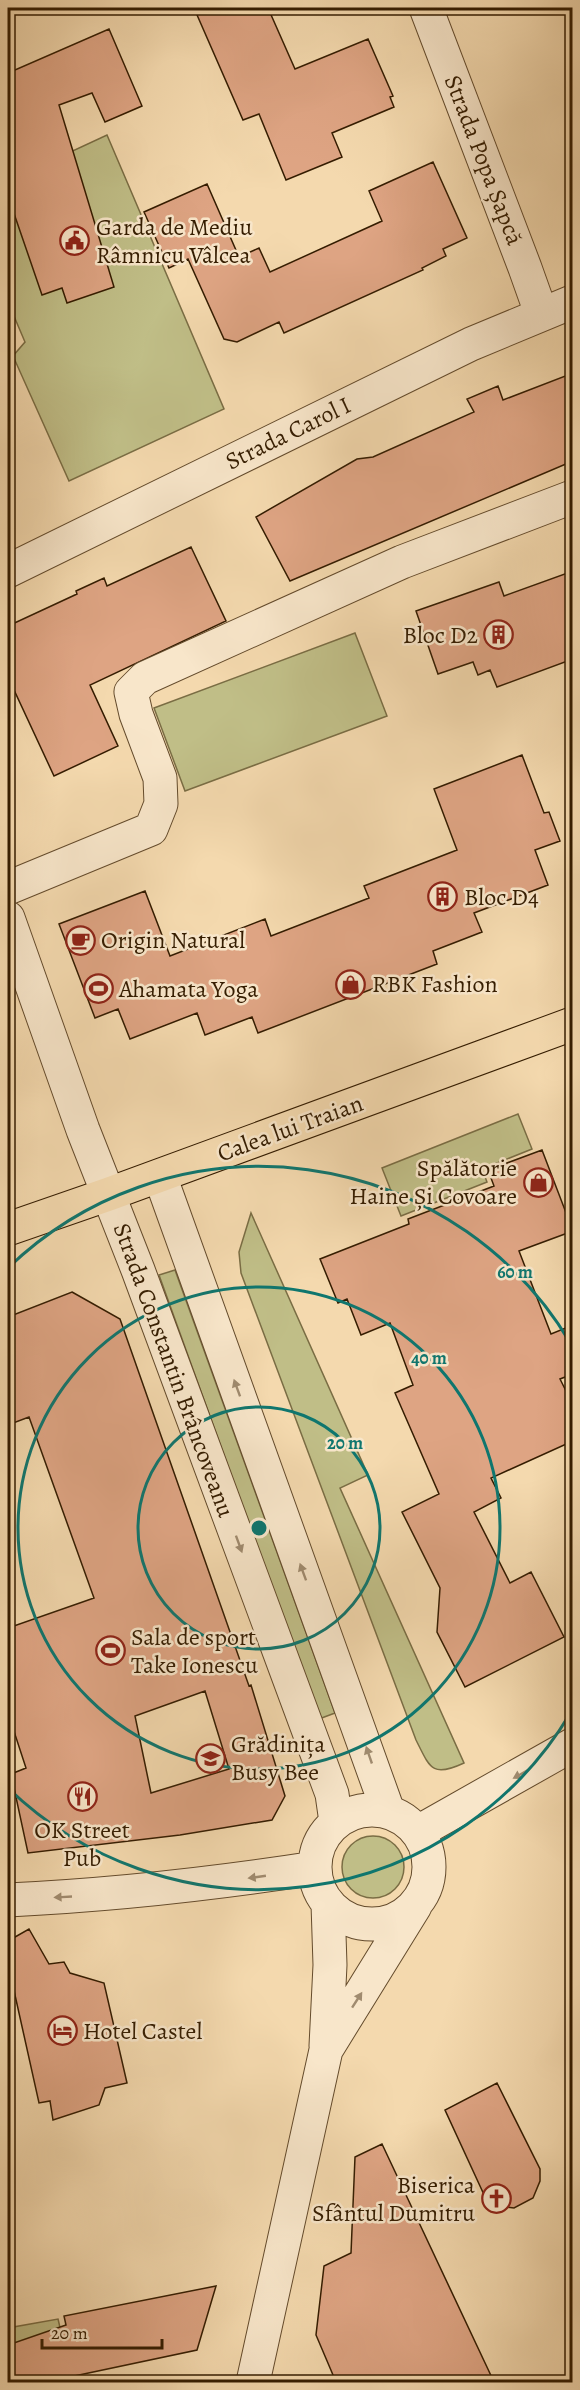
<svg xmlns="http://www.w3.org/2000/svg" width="580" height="2390" font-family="Alegreya,serif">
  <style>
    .green { fill: #c0be87; stroke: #7a6d44; stroke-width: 1.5 }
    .building { fill: #dea483; stroke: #341c00; stroke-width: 1.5; fill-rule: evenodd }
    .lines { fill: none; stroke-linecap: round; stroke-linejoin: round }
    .minor-casing { stroke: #644b2c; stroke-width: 35 }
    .major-casing { stroke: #341c00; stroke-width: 35 }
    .minor { stroke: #f8e6ca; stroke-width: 33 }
    .major { stroke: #f4d9ae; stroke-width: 33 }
    .oneway { fill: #a08b6f }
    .ring { fill: none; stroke: #0f766e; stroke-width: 3 }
    .labels { text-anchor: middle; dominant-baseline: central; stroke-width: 5; stroke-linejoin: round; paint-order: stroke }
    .street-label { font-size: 24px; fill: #341c00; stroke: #f8e6ca }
    .poi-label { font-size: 24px; fill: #341c00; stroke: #f8e6ca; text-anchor: start }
    .centre { fill: #0f766e; stroke: #f8e6ca; stroke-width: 3 }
    .ring-label { font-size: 18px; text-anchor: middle; font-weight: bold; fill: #0f766e; stroke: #f8e6ca; stroke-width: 5; stroke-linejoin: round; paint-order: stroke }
  </style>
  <rect width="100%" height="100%" fill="#f4d9ae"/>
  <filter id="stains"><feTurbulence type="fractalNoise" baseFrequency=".00333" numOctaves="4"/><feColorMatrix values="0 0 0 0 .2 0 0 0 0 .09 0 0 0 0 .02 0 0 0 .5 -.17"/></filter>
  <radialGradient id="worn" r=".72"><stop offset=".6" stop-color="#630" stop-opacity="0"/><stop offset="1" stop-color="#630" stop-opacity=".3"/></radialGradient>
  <path class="green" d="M107,135L224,409L69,481L13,356L25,342L8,302V181Z
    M355,633L387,716L185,791L154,708Z
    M518,1114L532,1149L482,1169L487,1182L401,1216L382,1168Z
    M251,1213L368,1475L340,1488L464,1763C432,1778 430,1768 416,1740L241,1273L239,1252Z
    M175,1270L335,1713L319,1719L159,1275Z
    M342 1867a31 31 0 1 1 62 0a31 31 0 1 1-62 0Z
    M58,2319L73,2382H8V2328Z"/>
  <path class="building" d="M194,8H268L295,69L368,39L393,96L390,97L394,107L332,133L342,157L286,180L259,114L243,120Z
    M109,29L142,106L105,122L92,93L59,105L114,287L67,303L62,288L42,295L8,196V73Z
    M433,162L467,238L443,249L446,256L422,268L423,270L284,333L279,322L237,342L224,339L188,259L169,268L144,212L207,184L239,257L259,248L270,272L382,221L369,191Z
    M573,373V461L290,581L256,517L357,459L373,457L474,412L467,399L498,386L503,400Z
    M191,547L226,621L90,685L118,746L54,776L8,677V626L77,594L76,591L104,578L107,586Z
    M573,571V659L497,687L490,670L478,675L473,662L438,674L416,611L499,582L504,596Z
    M522,755L544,813L549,812L560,841L535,850L548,885L474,913L482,932L433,951L437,964L258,1033L252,1017L205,1035L197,1013L130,1039L118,1009L95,1018L59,924L145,891L170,956L265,919L271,936L369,898L364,886L457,850L434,789Z
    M542,1150L573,1231L519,1251L551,1334L573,1325V1374L560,1379L573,1405V1441L491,1478L501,1498L474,1512L510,1583L531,1572L564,1637L465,1687L437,1632L440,1588L402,1512L439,1494L395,1393L413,1385L390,1323L361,1335L347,1299L338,1303L320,1259L409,1224L408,1219L494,1186L488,1170Z
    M72,1292L120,1319L249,1686L251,1685L285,1796L272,1820L180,1835L28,1853L11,1774L26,1768L8,1713V1628L94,1598L29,1417L8,1425V1317ZM205,1691L229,1769L151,1793L135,1716Z
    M29,1929L49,1964L64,1962L70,1973L104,1983L127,2083L105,2088L99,2105L53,2120L50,2101L39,2103L13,1986L8,1976V1941Z
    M497,2083L540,2169V2181L533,2198L514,2208L497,2206L486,2199L445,2110Z
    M382,2144L494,2382H336L316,2335L324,2266L351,2253L355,2157Z
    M216,2286L197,2350L46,2382H8V2345L66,2325L64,2316Z"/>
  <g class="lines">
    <defs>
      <path id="minor" d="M426,8L525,268L541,313
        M8,571L471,344L572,302
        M8,888L151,829L161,804L160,778L136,714L131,692L145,678L402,562L572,497
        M8,918L83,1130L138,1270L332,1794L336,1822
        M160,1176L388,1811
        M315 1867a57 57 0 1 1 114 0a57 57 0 1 1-114 0Z
        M418,1832L572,1745
        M8,1900C111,1895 212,1884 315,1868
        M326,2046L330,1965L328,1904
        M253,2382L326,2050L415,1906"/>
      <path id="major" d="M8,1229L109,1194L572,1024"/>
    </defs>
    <use href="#minor" class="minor-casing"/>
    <use href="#major" class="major-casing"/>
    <use href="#minor" class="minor"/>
    <use href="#major" class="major"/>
  </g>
  <defs><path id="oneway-solid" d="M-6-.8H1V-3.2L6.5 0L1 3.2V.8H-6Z" transform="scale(1.5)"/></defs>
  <g class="oneway">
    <use href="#oneway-solid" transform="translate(237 1388) rotate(-110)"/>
    <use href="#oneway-solid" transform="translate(239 1544) rotate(70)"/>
    <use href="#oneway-solid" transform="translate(303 1572) rotate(-110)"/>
    <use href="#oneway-solid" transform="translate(369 1755) rotate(-109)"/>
    <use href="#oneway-solid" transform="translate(521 1774) rotate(151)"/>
    <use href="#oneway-solid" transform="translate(257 1877) rotate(172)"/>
    <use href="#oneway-solid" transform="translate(63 1897) rotate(177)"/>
    <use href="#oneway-solid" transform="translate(357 2000) rotate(-57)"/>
  </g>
  <g class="ring">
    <circle cx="259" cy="1528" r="121"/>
    <circle cx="259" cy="1528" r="241"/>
    <path d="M571 1712A362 362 0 0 1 8 1788M8 1268A362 362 0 0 1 571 1344"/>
  </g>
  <defs>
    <symbol id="civic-ring" viewBox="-11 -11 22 22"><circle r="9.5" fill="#f8e6ca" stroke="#8f2418" stroke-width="1.5"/><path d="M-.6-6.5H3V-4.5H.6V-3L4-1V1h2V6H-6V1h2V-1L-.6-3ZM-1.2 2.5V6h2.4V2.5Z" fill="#8f2418"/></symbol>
    <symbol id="building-ring" viewBox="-11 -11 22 22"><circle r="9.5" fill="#f8e6ca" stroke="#8f2418" stroke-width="1.5"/><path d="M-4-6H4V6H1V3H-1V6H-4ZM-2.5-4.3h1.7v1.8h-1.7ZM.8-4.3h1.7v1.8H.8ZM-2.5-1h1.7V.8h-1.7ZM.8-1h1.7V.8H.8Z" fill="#8f2418"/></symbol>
    <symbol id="cafe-ring" viewBox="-11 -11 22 22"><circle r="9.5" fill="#f8e6ca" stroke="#8f2418" stroke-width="1.5"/><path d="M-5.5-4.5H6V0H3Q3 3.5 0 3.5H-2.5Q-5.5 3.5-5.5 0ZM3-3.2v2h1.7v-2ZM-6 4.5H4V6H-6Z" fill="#8f2418"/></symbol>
    <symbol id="shop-ring" viewBox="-11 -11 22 22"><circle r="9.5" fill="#f8e6ca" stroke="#8f2418" stroke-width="1.5"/><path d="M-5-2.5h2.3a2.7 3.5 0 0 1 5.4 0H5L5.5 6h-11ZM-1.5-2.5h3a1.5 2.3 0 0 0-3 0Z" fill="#8f2418"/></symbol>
    <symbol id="stadium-ring" viewBox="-11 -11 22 22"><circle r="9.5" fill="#f8e6ca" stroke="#8f2418" stroke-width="1.5"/><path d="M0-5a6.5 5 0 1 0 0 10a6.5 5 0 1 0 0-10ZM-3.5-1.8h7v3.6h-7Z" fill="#8f2418"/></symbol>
    <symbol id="school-ring" viewBox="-11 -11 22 22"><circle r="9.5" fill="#f8e6ca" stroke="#8f2418" stroke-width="1.5"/><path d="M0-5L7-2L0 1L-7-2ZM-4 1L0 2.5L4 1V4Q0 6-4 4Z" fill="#8f2418"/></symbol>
    <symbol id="restaurant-ring" viewBox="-11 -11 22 22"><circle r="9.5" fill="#f8e6ca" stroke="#8f2418" stroke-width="1.5"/><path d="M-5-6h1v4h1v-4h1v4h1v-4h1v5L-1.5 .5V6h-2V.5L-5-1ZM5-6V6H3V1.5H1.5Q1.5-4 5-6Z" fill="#8f2418"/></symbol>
    <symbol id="hotel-ring" viewBox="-11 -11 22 22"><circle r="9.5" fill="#f8e6ca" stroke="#8f2418" stroke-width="1.5"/><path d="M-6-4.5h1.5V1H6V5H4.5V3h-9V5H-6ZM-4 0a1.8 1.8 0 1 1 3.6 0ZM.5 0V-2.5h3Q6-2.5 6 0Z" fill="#8f2418"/></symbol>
    <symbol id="church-ring" viewBox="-11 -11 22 22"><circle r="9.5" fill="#f8e6ca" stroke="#8f2418" stroke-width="1.5"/><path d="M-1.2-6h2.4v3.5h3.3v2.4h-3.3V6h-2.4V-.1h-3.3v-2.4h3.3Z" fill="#8f2418"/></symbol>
  </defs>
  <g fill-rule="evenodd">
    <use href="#civic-ring" x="58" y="224" width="33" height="33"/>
    <use href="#building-ring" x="482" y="618" width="33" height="33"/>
    <use href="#building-ring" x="426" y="880" width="33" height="33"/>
    <use href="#cafe-ring" x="64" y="924" width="33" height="33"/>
    <use href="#shop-ring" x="334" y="968" width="33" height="33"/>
    <use href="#stadium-ring" x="82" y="972" width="33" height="33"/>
    <use href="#shop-ring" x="522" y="1166" width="33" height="33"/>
    <use href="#stadium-ring" x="94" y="1634" width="33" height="33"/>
    <use href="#school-ring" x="194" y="1742" width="33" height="33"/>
    <use href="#restaurant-ring" x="66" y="1780" width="33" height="33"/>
    <use href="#hotel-ring" x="46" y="2014" width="33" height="33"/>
    <use href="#church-ring" x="480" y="2182" width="33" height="33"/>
  </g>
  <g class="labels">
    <g class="street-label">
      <text transform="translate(484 160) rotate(69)">Strada Popa Șapcă</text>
      <text transform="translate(288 433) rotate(-26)">Strada Carol I</text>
      <text transform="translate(290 1128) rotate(-20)">Calea lui Traian</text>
      <text transform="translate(174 1370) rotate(70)">Strada Constantin Brâncoveanu</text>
    </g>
    <g class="poi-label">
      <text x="96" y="227">Garda de Mediu<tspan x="96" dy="28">Râmnicu Vâlcea</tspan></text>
      <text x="478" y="635" text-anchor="end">Bloc D2</text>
      <text x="464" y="897">Bloc D4</text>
      <text x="101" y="940">Origin Natural</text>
      <text x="372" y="984">RBK Fashion</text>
      <text x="119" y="989">Ahamata Yoga</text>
      <text x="517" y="1168" text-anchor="end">Spălătorie<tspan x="517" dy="28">Haine Și Covoare</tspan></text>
      <text x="131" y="1637">Sala de sport<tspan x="131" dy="28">Take Ionescu</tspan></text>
      <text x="231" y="1744">Grădinița<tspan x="231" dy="28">Busy Bee</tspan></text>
      <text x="82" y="1830" text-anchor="middle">OK Street<tspan x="82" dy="28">Pub</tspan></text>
      <text x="83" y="2031">Hotel Castel</text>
      <text x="475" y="2185" text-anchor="end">Biserica<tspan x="475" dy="28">Sfântul Dumitru</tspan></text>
    </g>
  </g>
  <circle cx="259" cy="1528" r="9" class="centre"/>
  <g class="ring-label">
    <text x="515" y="1278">60 m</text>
    <text x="429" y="1364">40 m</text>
    <text x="345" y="1449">20 m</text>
  </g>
  <rect width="580" height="2390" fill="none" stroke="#f4d9ae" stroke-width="30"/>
  <rect x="9" y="9" width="562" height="2372" fill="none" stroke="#341c00" stroke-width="3"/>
  <rect x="15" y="15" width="550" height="2360" fill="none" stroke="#341c00" stroke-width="1.5"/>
  <path d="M42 2339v9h120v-9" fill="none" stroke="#341c00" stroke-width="3"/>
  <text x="51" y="2339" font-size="18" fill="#341c00" stroke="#f8e6ca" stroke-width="4.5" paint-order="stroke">20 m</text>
  <rect width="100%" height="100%" filter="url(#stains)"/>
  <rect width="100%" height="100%" fill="url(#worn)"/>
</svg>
